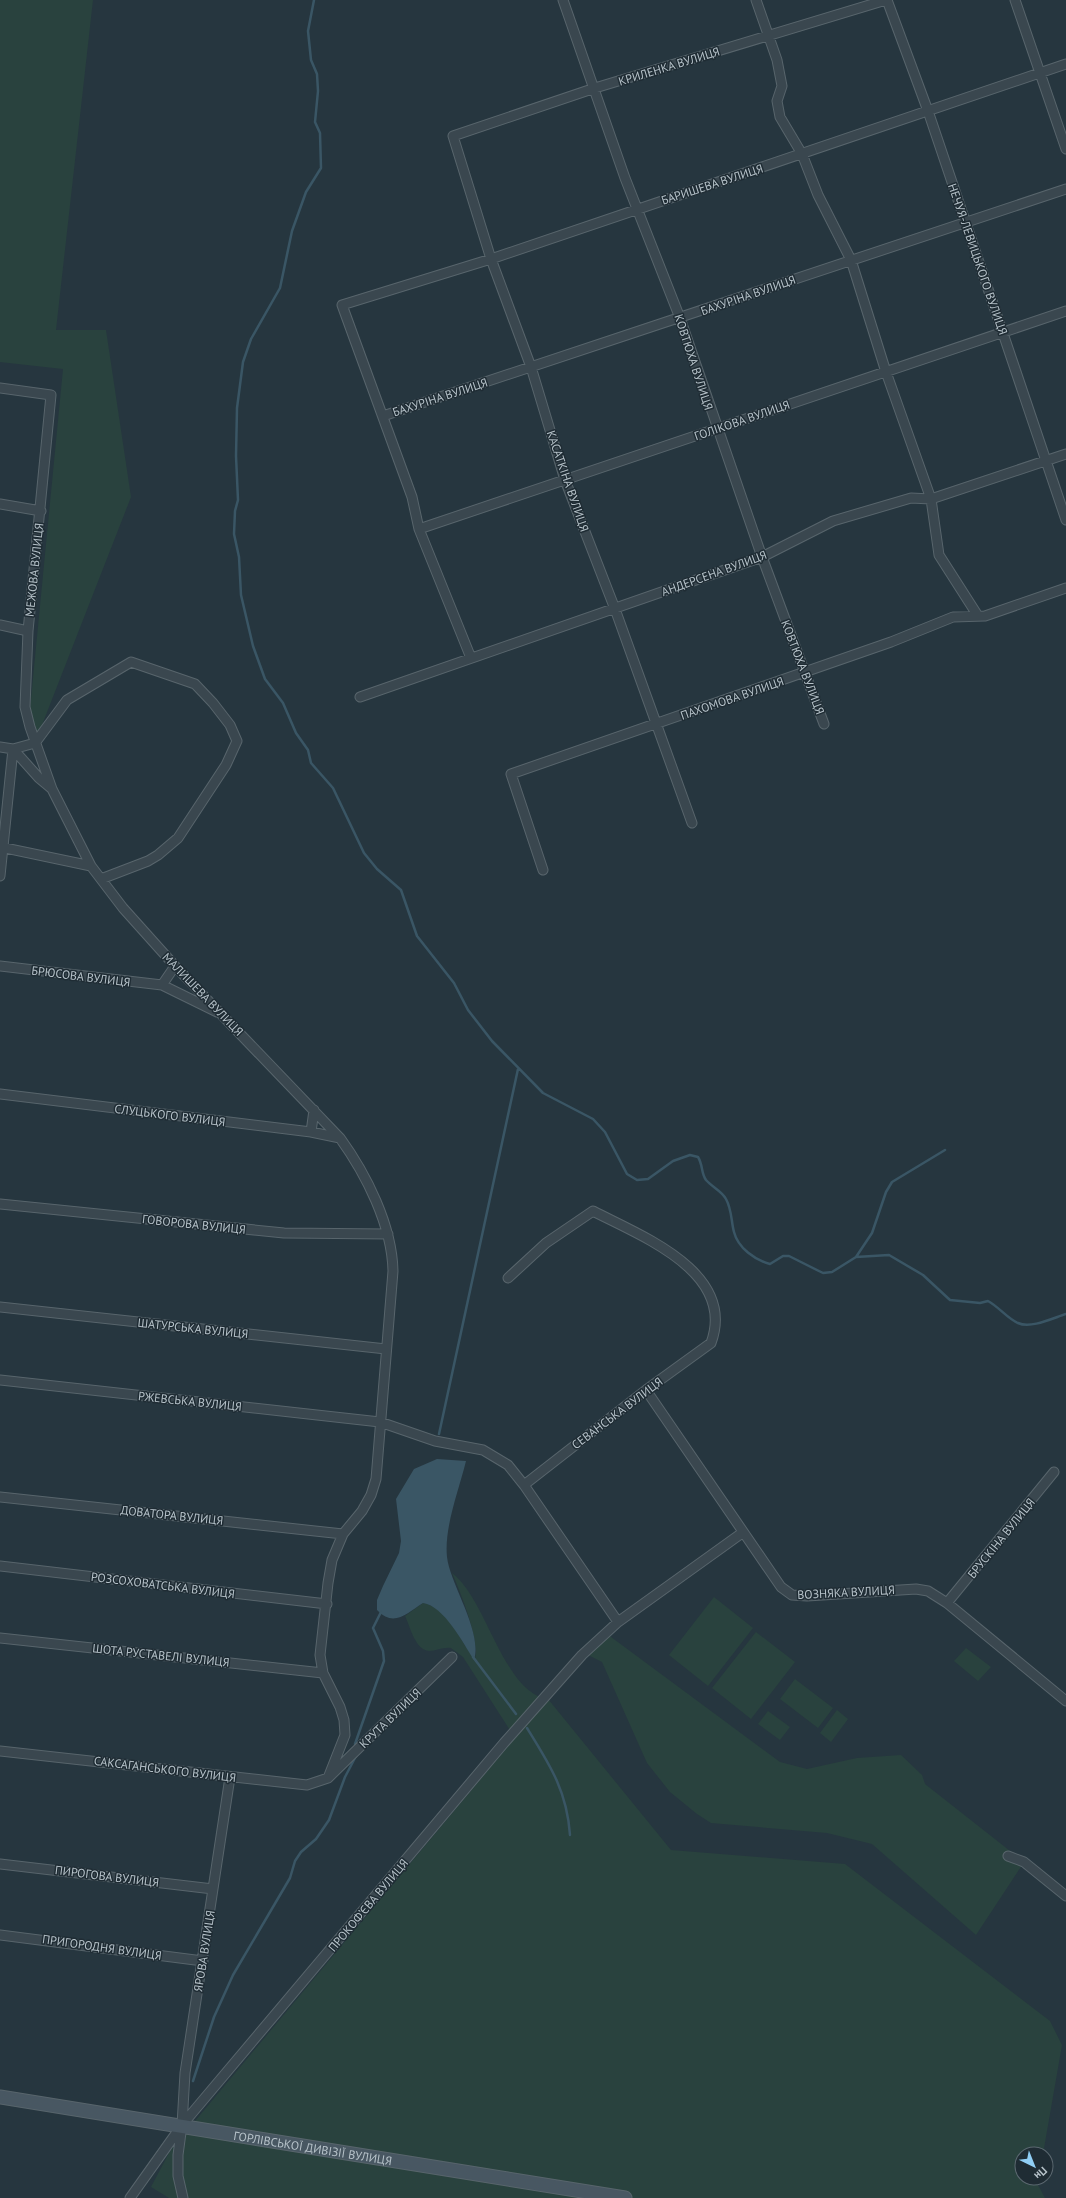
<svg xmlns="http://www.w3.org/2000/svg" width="1066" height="2198" font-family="'PT Sans',sans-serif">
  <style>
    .green { fill: #29423e }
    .water { fill: #3a5665 }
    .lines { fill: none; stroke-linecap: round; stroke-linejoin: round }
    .stream { stroke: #3a5665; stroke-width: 2.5 }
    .minor-casing { stroke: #58656c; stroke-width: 11 }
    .secondary-casing { stroke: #58656c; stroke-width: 15 }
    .minor { stroke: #3a474f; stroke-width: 9 }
    .secondary { stroke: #485762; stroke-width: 13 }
    .labels { text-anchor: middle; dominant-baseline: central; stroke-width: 3; stroke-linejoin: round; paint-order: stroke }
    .street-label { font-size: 12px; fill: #b6c2c9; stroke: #1f2c34 }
  </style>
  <rect width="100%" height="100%" fill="#26363f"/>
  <path class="green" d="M0,0H93L56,330H106L131,497L35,743L30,709L63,369L0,362Z
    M452,1573C487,1599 503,1693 548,1699L671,1850L845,1864L1050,2021L1062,2045L1043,2154H1022V2178H1039L1038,2185L1045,2198H169L151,2187L170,2151L515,1738L463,1657L451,1648C443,1647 436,1651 429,1651C415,1650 410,1626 405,1616L423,1603C448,1607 460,1642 475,1659C480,1640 460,1591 452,1573Z
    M714,1597L753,1628L708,1686L669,1655Z
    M756,1632L795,1662L751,1719L712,1688Z
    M607,1634L780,1762L807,1769L857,1758L901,1755L922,1775L925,1784L1024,1862L976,1935L872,1844L827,1833L711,1823L697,1814L670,1792L647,1763L602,1662L588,1655Z
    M966,1648L991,1667L978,1681L954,1661Z
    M795,1679L833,1708L818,1728L780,1699Z
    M837,1710L848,1719L831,1742L820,1733Z
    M768,1711L790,1727L780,1740L758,1724Z"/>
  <path class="water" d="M437,1459L466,1461C459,1490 444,1527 447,1557C450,1584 483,1632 474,1660C463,1643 444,1606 423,1603C407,1613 394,1628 377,1610V1600L383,1586L399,1553L401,1541L396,1499L414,1469Z"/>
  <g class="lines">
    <path class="stream" d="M314,0L308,31L311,60L317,74L318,91L315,122L320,133L321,168L306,192L292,231L280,288L251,339L243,362L237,408L236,456L238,500L235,511L234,534L239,557L241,595L253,646L265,679L283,703L296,733L308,750L311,763L333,788L364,853L377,869L401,890L417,936L454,983L468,1010L492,1041L543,1093L593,1119L605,1132L627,1174L637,1180L648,1179L673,1161L690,1155L698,1157C703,1165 701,1173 706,1180C712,1187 722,1191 726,1199C732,1210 731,1221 734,1232C738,1248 755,1260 770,1264L783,1256H789L823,1273L832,1272L856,1257L872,1233L886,1192L892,1182L945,1150
      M856,1257L889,1255L923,1275L950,1300L980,1303L988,1301C999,1307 1008,1319 1018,1323C1031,1329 1053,1318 1066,1314
      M439,1434L518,1069
      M473,1657L516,1714
      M527,1728C550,1765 567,1791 570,1835
      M355,1744L384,1661L383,1651L373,1628L381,1612
      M193,2081L214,2017L233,1975L290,1878L295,1861L301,1852L316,1839L329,1820L345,1777L356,1756"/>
    <defs>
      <path id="minor" d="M563,0L625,178L680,318L762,557L824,724
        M756,0L777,60L782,86L777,101L780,117L802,154L818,195L851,260L886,372L931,499L939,555L978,616
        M887,0L928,111L1066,520
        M1015,0L1066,149
        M0,388L51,395L28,631L25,707L30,727L52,789L91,866L123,908L175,966L340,1138C366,1174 392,1225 393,1271L376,1479L371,1495L362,1511L343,1534L332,1560L328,1583L320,1655L323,1673L340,1707L344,1720L345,1735L328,1778
        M383,416L1066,189
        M0,504L41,511
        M419,529L1066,311
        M0,625L28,631
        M471,658L419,529L412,497L342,305L491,259L1066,64
        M360,697L762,557L833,521L911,498L931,499L1066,454
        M35,743L67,700L131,662L195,684L213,703L230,725L237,741L226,765L178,838L158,855L148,861L101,879
        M0,747L13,749L35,743
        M13,749L39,778L51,788
        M692,823L615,609L565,480L531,367L491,259L453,136L595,88L886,0
        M0,847L91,866
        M543,870L511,774L891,642L953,617L985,616L1066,588
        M0,876L13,749
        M0,966L162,985L217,1012
        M162,985L175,966
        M0,1094L311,1132L340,1138
        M311,1132L314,1110
        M0,1204L284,1233L388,1234
        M508,1278L546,1243L593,1211C641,1236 737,1272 711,1343L646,1390L524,1485
        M0,1307L386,1349
        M0,1380L380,1422L435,1441L483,1450L508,1465L524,1485L618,1622
        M646,1390L781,1587L792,1595L807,1596L916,1589L928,1591L947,1603L1066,1701
        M0,1497L343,1534
        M0,1566L327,1604
        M947,1603L1054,1472
        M0,1638L323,1673
        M0,1751L307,1785L328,1778L452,1657
        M1008,1856L1024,1862L1066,1896
        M0,1864L213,1889
        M0,1935L203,1961
        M130,2198L182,2125L504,1743L582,1655L618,1622L742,1533
        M183,2198L178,2176V2155L182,2125L185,2073L230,1777"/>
      <g id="secondary">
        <path id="s1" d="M0,2097L625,2198"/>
      </g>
    </defs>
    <use href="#minor" class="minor-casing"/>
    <use href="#secondary" class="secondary-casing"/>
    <use href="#minor" class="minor"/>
    <use href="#secondary" class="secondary"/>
  </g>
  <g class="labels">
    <g class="street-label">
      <text transform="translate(669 66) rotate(-17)">КРИЛЕНКА ВУЛИЦЯ</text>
      <text transform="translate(712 184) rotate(-18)">БАРИШЕВА ВУЛИЦЯ</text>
      <text transform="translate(978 259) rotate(71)">НЕЧУЯ-ЛЕВИЦЬКОГО ВУЛИЦЯ</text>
      <text transform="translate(748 295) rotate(-19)">БАХУРІНА ВУЛИЦЯ</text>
      <text transform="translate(694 362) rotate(72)">КОВТЮХА ВУЛИЦЯ</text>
      <text transform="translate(440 397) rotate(-18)">БАХУРІНА ВУЛИЦЯ</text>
      <text transform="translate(742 420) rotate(-19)">ГОЛІКОВА ВУЛИЦЯ</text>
      <text transform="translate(568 481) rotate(71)">КАСАТКІНА ВУЛИЦЯ</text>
      <text transform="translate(34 570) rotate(-84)">МЕЖОВА ВУЛИЦЯ</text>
      <text transform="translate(714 573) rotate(-20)">АНДЕРСЕНА ВУЛИЦЯ</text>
      <text transform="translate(803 667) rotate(69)">КОВТЮХА ВУЛИЦЯ</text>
      <text transform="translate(732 698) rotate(-19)">ПАХОМОВА ВУЛИЦЯ</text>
      <text transform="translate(81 976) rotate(7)">БРЮСОВА ВУЛИЦЯ</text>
      <text transform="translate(203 994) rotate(46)">МАЛИШЕВА ВУЛИЦЯ</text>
      <text transform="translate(170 1115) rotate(7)">СЛУЦЬКОГО ВУЛИЦЯ</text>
      <text transform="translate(194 1224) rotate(6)">ГОВОРОВА ВУЛИЦЯ</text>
      <text transform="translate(193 1328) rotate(6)">ШАТУРСЬКА ВУЛИЦЯ</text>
      <text transform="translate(190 1401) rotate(6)">РЖЕВСЬКА ВУЛИЦЯ</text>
      <text transform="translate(617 1413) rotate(-37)">СЕВАНСЬКА ВУЛИЦЯ</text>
      <text transform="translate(172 1515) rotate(6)">ДОВАТОРА ВУЛИЦЯ</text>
      <text transform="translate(1001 1538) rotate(-51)">БРУСКІНА ВУЛИЦЯ</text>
      <text transform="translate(163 1585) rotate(7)">РОЗСОХОВАТСЬКА ВУЛИЦЯ</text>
      <text transform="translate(846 1592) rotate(-3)">ВОЗНЯКА ВУЛИЦЯ</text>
      <text transform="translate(161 1655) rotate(6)">ШОТА РУСТАВЕЛІ ВУЛИЦЯ</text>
      <text transform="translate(390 1718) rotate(-44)">КРУТА ВУЛИЦЯ</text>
      <text transform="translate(165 1769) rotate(7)">САКСАГАНСЬКОГО ВУЛИЦЯ</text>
      <text transform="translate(107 1876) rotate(7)">ПИРОГОВА ВУЛИЦЯ</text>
      <text transform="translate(368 1905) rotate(-50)">ПРОКОФ’ЄВА ВУЛИЦЯ</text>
      <text transform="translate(102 1947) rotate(8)">ПРИГОРОДНЯ ВУЛИЦЯ</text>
      <text transform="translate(204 1951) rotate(-81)">ЯРОВА ВУЛИЦЯ</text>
      <text stroke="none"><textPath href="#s1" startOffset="317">ГОРЛІВСЬКОЇ ДИВІЗІЇ ВУЛИЦЯ</textPath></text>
    </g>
  </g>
  <g transform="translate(1034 2166) rotate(137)"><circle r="19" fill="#1f2c34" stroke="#5b6870"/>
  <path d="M0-3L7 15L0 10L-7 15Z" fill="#90cef5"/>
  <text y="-6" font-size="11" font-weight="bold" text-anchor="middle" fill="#b6c2c9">Пн</text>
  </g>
</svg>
